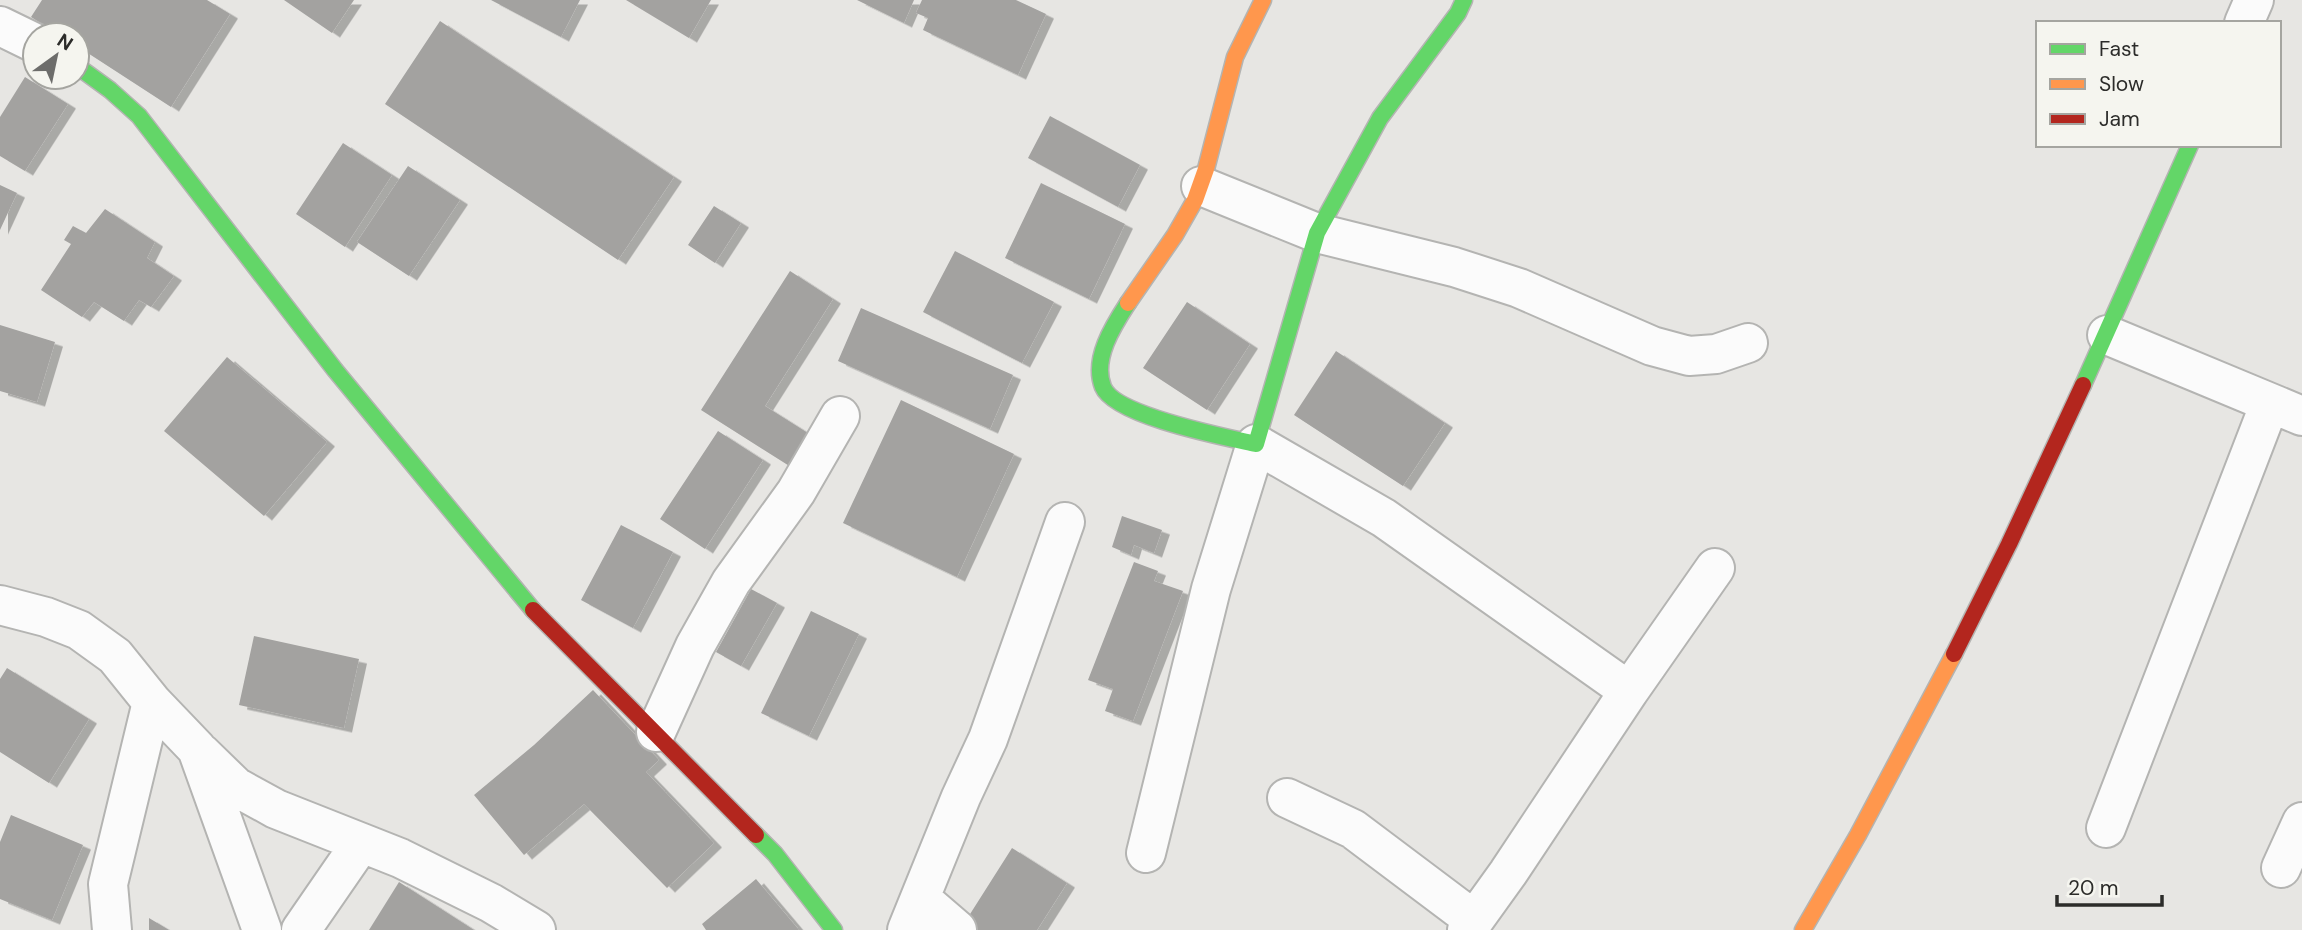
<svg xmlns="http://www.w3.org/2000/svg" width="2302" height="930" font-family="'DM Sans',sans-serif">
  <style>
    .building { fill: #a3a2a0; filter: url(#shadow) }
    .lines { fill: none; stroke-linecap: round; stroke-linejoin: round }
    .street-casing { stroke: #b4b4b2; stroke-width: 42 }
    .fast-casing { stroke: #b4b4b2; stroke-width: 19 }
    .slow-casing { stroke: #b4b4b2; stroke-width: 19 }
    .jam-casing { stroke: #b4b4b2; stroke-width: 19 }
    .street { stroke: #fbfbfb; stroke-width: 38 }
    .fast { stroke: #63d668; stroke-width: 16 }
    .slow { stroke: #ff974d; stroke-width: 16 }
    .jam { stroke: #b3261e; stroke-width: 16 }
  </style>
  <defs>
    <filter id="shadow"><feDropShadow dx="8" dy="4.5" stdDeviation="0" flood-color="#0004"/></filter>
  </defs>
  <rect width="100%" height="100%" fill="#e7e6e3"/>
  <path class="building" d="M42,0H207L230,14L171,107L77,46V35H59L31,17Z
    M284,0H354L332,33Z
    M491,0H580L561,37Z
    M626,0H711L689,38Z
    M857,0H914L904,23Z
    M922,0H1016L1046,14L1018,75L923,30L928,18L916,13Z
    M440,21L674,177L618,260L385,104Z
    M25,77L68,104L25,171L0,156V117Z
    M1050,116L1140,165L1118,207L1028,158Z
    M343,143L392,175L345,247L296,214Z
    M408,166L460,200L409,276L357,242Z
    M1041,183L1125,224L1089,299L1005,258Z
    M0,185L17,193L0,230Z
    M714,206L741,223L715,263L688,245Z
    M105,209L155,242L147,258L174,276L151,307L139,300L124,321L94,302L82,317L41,290L71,244L64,240L73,226L86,233Z
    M955,251L1054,302L1022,363L923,312Z
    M790,271L833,299L765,406L811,435L791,467L701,410Z
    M1187,302L1250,344L1207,410L1143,368Z
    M861,308L1013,375L990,429L838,361Z
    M0,325L55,342L37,402L0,391Z
    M1336,351L1445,423L1403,486L1294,415Z
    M227,357L327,442L264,516L164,431Z
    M901,400L1014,454L957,577L843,523Z
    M718,431L763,460L705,549L660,519Z
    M1122,516L1162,530L1154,553L1134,545L1131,555L1112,547Z
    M621,525L673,552L633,628L581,600Z
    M1134,562L1158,571L1154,581L1183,591L1133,721L1105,711L1113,689L1088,680Z
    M751,589L777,603L741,666L716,652Z
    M811,611L859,634L809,736L761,713Z
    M254,636L359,659L344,728L239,705Z
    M7,668L89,719L49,783L0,752V679Z
    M593,690L659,760L646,772L714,843L667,888L584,804L524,855L474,795L534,745Z
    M11,815L83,845L52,920L0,899V842Z
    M1012,848L1067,883L1037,930H978L965,922Z
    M756,879L799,930H706L702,924Z
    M399,882L474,930H369Z
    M149,918L169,930H149Z"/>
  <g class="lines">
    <defs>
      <path id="street" d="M2244,23L2254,0
        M0,26L35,43
        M1201,186L1317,233L1454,267L1519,288L1652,346L1689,356L1716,354L1748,343
        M2107,335L2302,416
        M0,605L46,617L79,630L115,656L152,702L197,749L262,930
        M656,732L695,646L731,582L796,492L840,416
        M201,753L236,787L276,809L400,858L491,903L536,930
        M1287,798L1353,829L1474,920
        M2106,828L2270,403
        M1146,853L1211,589L1256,444L1384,518L1629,691
        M2281,868L2302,822
        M921,899L957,930
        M112,930L108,884L152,702
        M301,930L361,843
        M907,930L961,797L988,739L1065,522
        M1467,930L1508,873L1629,691L1715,568"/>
      <path id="fast" d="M77,66L110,90L139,116L335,370L533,610
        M1128,303C1113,326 1092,359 1103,387C1115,416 1225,437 1256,444L1317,233L1380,118L1458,13L1464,0
        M2083,385L2190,145
        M756,835L775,854L834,930"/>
      <path id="slow" d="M1128,303L1175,235L1195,200L1206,169L1235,57L1263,0
        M1803,930L1858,835L1954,654"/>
      <path id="jam" d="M533,610L756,835
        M1954,654L2009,544L2083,385"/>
    </defs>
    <use href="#street" class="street-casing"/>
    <use href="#fast" class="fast-casing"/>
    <use href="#slow" class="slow-casing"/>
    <use href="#jam" class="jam-casing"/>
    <use href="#street" class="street"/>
    <use href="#fast" class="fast"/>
    <use href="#slow" class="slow"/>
    <use href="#jam" class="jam"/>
  </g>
  <rect x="2036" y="21" width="245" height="126" fill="#f5f5ef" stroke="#a5a5a0" stroke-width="2"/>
  <rect x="2050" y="44" width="35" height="10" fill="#63d668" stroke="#a5a5a0" stroke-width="2"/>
  <text x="2099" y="56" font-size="21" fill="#2c2c2a">Fast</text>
  <rect x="2050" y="79" width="35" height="10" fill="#ff974d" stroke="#a5a5a0" stroke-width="2"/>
  <text x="2099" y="91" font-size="21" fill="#2c2c2a">Slow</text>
  <rect x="2050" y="114" width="35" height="10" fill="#b3261e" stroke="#a5a5a0" stroke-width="2"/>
  <text x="2099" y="126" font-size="21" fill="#2c2c2a">Jam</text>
  <g transform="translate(56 56) rotate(33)"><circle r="33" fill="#f5f5ef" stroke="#a5a5a0" stroke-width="2"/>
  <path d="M0-5L12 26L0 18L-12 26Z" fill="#6d6d6b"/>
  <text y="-10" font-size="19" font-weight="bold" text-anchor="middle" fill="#2c2c2a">N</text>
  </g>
  <path d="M2057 895v10h105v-10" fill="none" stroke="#2c2c2a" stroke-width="3.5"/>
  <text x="2068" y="895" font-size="21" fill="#2c2c2a" stroke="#f5f5ef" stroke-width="5" paint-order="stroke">20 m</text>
</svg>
